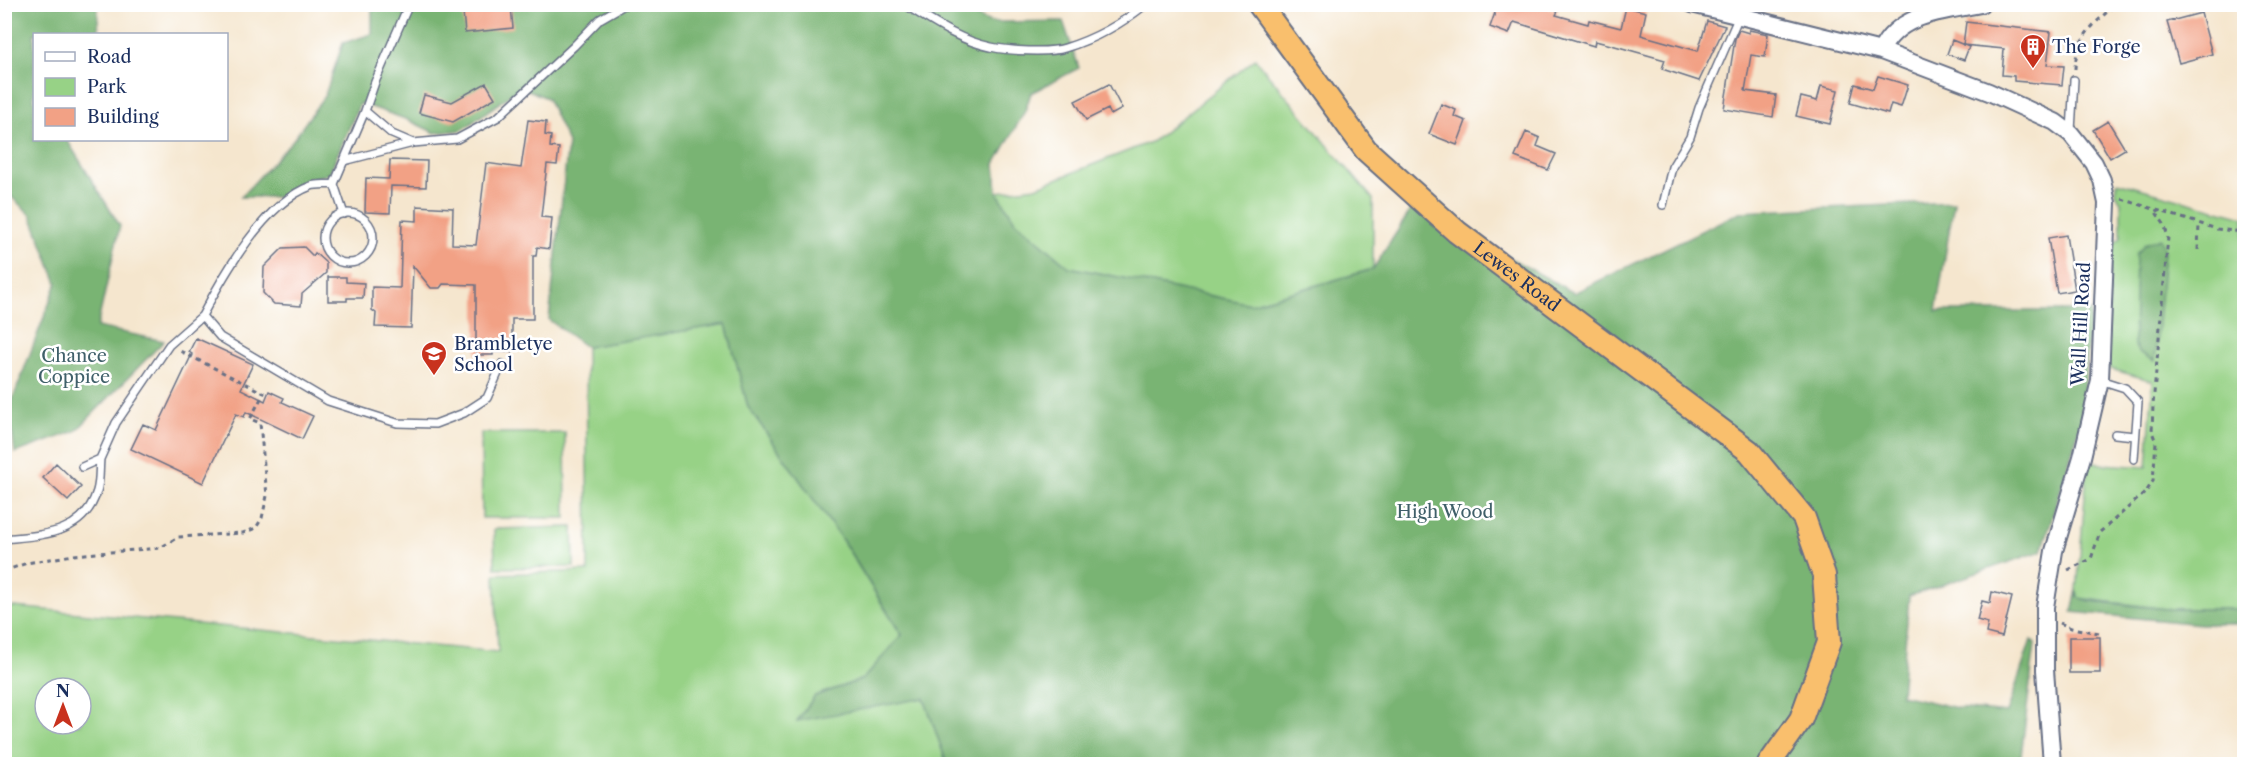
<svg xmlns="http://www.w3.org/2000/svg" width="2249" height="769" font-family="'Libre Caslon Text',serif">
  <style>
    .green { fill: #97d286; stroke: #598072; stroke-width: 1.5; fill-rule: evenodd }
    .forest { fill: #79b473; stroke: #4a7268; stroke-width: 1.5 }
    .building { fill: #f2a185 }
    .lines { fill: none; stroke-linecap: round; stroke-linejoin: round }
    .service-casing { stroke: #676f85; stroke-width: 10 }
    .tertiary-casing { stroke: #676f85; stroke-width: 20 }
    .trunk-casing { stroke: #676f85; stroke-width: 26 }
    .path { stroke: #676f85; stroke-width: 3; stroke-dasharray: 4.5 4.5; stroke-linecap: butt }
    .service { stroke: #fff; stroke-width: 7 }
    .tertiary { stroke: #fff; stroke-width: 16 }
    .trunk { stroke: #f9bf6d; stroke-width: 22 }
    .labels { text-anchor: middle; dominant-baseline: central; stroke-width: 5; stroke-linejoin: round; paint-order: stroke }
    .poi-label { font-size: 18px; fill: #1b2f5e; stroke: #fff; text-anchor: start }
    .street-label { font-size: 18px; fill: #1b2f5e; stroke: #fff }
    .park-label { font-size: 18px; fill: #40606a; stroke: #fff }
  </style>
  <rect width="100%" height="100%" fill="#fff"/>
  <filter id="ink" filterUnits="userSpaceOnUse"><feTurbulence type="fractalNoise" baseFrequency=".0167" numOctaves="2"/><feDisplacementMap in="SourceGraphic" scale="12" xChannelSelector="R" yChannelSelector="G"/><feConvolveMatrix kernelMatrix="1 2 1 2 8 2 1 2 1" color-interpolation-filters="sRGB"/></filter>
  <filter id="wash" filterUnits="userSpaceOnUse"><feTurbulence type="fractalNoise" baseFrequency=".008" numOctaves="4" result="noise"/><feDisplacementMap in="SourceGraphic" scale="24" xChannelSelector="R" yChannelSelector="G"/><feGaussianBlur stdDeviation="1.35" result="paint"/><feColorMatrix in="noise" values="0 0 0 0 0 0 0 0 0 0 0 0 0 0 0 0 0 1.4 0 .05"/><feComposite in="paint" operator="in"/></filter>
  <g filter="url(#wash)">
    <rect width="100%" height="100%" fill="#f5e6ce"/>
    <path class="green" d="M1255,59L1373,199V269L1251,304L1069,267L1015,221L997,192L1036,187L1153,141Z
      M2117,182L2244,217V609H2167L2078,598L2077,590L2088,460L2102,464L2147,467L2153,381L2107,368L2110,247L2121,238V202L2116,193Z
      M726,324L748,407L843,541L902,636L863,679L815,696L798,720L924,698L947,764H5L4,606L498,652L495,574L588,571L586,347ZM45,688H81V724H45Z
      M481,433H565L566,518H482Z
      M573,527L574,567L495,568L494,529Z"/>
    <path class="forest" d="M5,4L97,5L99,34H34V140H67L120,226L97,327L164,341L76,431L15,453L9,409L57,283L31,215L5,191Z
      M952,4L990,22L1063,21L1079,68L1031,93L1025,111L995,164L997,192L1015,221L1069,267L1251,304L1373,269L1414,205L1574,293L1740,212L1954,202L1936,311H2091L2081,423L2042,551L1909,596L1901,695L1957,708L2007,713L2031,640L2035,644L2020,764H947L924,698L797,721L815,696L863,679L902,635L843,541L748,407L726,324L586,347L549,320L568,143L547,98L521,87L462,130L435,133L408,120L360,103L329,174L304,180L279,197H241L293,140L325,95L343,43L372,34V5Z
      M2160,238L2164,250L2155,361L2138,352L2134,344L2136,254L2145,244Z
      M2077,590L2078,598L2090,601L2167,609H2244V624H2201L2072,612Z"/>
    <g id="blocks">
      <path class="building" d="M1498,4H1534L1558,11L1556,15L1588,24L1589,20L1621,28L1626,7L1646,12L1641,35L1698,51L1707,21L1725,26L1699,81L1662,69L1665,60L1615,46L1595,41L1594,46L1514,22L1509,34L1490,27Z
        M511,7L513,28L465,33L463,12Z
        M2201,13L2212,54L2179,63L2167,22Z
        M1966,22L2051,32L2047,65L2064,66L2062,85L2014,81V76L2002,75L2004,49L1963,45Z
        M1739,30L1749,33V30L1768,34L1765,57L1751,55L1745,91L1776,95L1773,117L1724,109L1735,39Z
        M1952,40L1969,47L1964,60L1947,54Z
        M1878,76L1908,85L1901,107L1891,104L1888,114L1850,103L1855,84L1873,89Z
        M486,83L495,98L453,122L419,113L424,95L452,102Z
        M1109,84L1122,109L1111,115L1108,109L1086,120L1075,101Z
        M1821,86L1838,90L1830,124L1796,116L1801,97L1817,101Z
        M1441,104L1456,110L1454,116L1466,121L1457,145L1429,134Z
        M528,120L546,122L545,135L551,136L550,147L559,148L557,165L547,164L541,217L552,218L549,249L537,247L536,256H533V319H512V352H493V355H476V285L443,284L440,288H431L413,266L411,328L375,327L376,313L372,310V287L400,288L402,220L417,221V206L453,208L452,244L476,245L486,163L521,168Z
        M2108,121L2125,149L2110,158L2093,130Z
        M1526,132L1540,138L1537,146L1556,154L1548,170L1515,157Z
        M390,160L427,161L426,187L391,186L390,213L365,212L366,178L389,179Z
        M2066,235L2075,290L2057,293L2048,238Z
        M304,247L313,256L315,253L326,263V273L302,294L301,306L274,304L263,293L264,267L283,248Z
        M328,277H346V282L364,283L363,298H347V301H328Z
        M196,338L253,364L241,389L265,401L269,391L284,398L282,402L313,416L302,439L246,412L244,417L236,414L203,483L131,449L143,424L156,430L192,354L189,352Z
        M56,463L81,487L68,501L43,478Z
        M1992,592L2012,597L2002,637L1986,633L1988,623L1977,620L1982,601L1990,603Z
        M2069,637H2100V673H2069Z"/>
    </g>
  </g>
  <g filter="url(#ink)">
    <use href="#blocks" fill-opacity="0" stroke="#676f85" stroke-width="1.5"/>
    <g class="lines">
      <defs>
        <path id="service" d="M409,4L375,82L365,111L392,134L413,143L457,139L498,117L574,46L600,19L626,4
          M904,4C931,21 960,41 991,47C1008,51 1050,53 1065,48C1094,39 1123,23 1146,4
          M2071,131L2074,80
          M344,161L413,143
          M334,184C327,185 317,184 311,186C264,203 224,274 202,316L220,337L328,401L397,423L435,424L464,413L487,398L502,364
          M1663,205L1672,167L1690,137L1699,108L1739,16
          M323 238a25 25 0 1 1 50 0a25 25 0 1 1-50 0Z
          M344,214L334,184L365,111
          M2100,380L2125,388L2138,402L2134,459
          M2115,434L2135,436
          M82,467L100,459L116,423L169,345L202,316
          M4,539C42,535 84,535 97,491C100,481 99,469 100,459"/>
        <path id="tertiary" d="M1692,4L1881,51L1989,92L2055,122L2071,134L2094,163L2102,180L2107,203L2100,380L2082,457L2054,551L2045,607V670L2052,764
          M1881,51C1898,13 1945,11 1981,4"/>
        <g id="trunk">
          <path id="s1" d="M1259,4L1366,150L1457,232L1749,451L1804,518L1824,575L1829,642L1801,719L1769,764"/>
        </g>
      </defs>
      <use href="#service" class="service-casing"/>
      <use href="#tertiary" class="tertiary-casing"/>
      <use href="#trunk" class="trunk-casing"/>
      <path class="path" d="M2075,69C2076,37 2093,25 2116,4
        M2122,199L2217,229L2244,232
        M2198,250L2199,224
        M2068,570L2091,559L2100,532L2146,492L2153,481L2156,442L2152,432L2153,405L2168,237L2164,224L2155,211
        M4,571L27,563L73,555L160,548L178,537L243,533L256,528L262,518L267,496L260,423L250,419L264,393L180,351
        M2060,623L2071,628L2099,633"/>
      <use href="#service" class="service"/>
      <use href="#tertiary" class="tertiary"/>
      <use href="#trunk" class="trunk"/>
    </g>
  </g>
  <defs>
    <symbol id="building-pin" viewBox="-11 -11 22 30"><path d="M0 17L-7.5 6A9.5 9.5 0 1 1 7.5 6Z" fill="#c8321e" stroke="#fff"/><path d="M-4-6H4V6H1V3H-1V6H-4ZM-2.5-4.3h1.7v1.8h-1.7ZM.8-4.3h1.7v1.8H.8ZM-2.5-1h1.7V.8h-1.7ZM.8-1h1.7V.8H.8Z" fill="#fff"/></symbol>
    <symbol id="school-pin" viewBox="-11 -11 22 30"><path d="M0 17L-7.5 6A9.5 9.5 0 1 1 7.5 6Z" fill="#c8321e" stroke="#fff"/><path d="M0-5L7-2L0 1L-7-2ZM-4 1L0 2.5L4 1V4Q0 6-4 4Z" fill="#fff"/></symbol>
  </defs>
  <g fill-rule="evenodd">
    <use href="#building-pin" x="2018" y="32" width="30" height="40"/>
    <use href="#school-pin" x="419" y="339" width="30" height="40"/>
  </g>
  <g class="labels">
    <g class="poi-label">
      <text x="2052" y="47">The Forge</text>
      <text x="454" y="344">Brambletye<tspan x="454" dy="21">School</tspan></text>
    </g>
    <g class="street-label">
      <text stroke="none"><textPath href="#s1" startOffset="378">Lewes Road</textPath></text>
      <text transform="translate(2081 324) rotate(-87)">Wall Hill Road</text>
    </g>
    <g class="park-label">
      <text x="74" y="356">Chance<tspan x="74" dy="21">Coppice</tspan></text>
      <text x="1445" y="512">High Wood</text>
    </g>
  </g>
  <rect width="2249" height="769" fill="none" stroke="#fff" stroke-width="24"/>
  <rect x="33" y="33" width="195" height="108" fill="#ffffff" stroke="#a4acbf" stroke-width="1.5"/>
  <rect x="45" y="52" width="30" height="9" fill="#ffffff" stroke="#a4acbf" stroke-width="1.5"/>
  <text x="87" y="63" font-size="18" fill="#1b2f5e">Road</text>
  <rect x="45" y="78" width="30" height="18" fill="#97d286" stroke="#a4acbf" stroke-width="1.5"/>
  <text x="87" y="93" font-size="18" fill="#1b2f5e">Park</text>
  <rect x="45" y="108" width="30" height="18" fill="#f2a185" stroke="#a4acbf" stroke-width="1.5"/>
  <text x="87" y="123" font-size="18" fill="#1b2f5e">Building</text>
  <g transform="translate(63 706)"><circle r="28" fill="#ffffff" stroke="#a4acbf" stroke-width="1.5"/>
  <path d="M0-4.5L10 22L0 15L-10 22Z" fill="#c8321e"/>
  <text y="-9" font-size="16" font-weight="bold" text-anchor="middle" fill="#1b2f5e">N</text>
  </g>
</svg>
